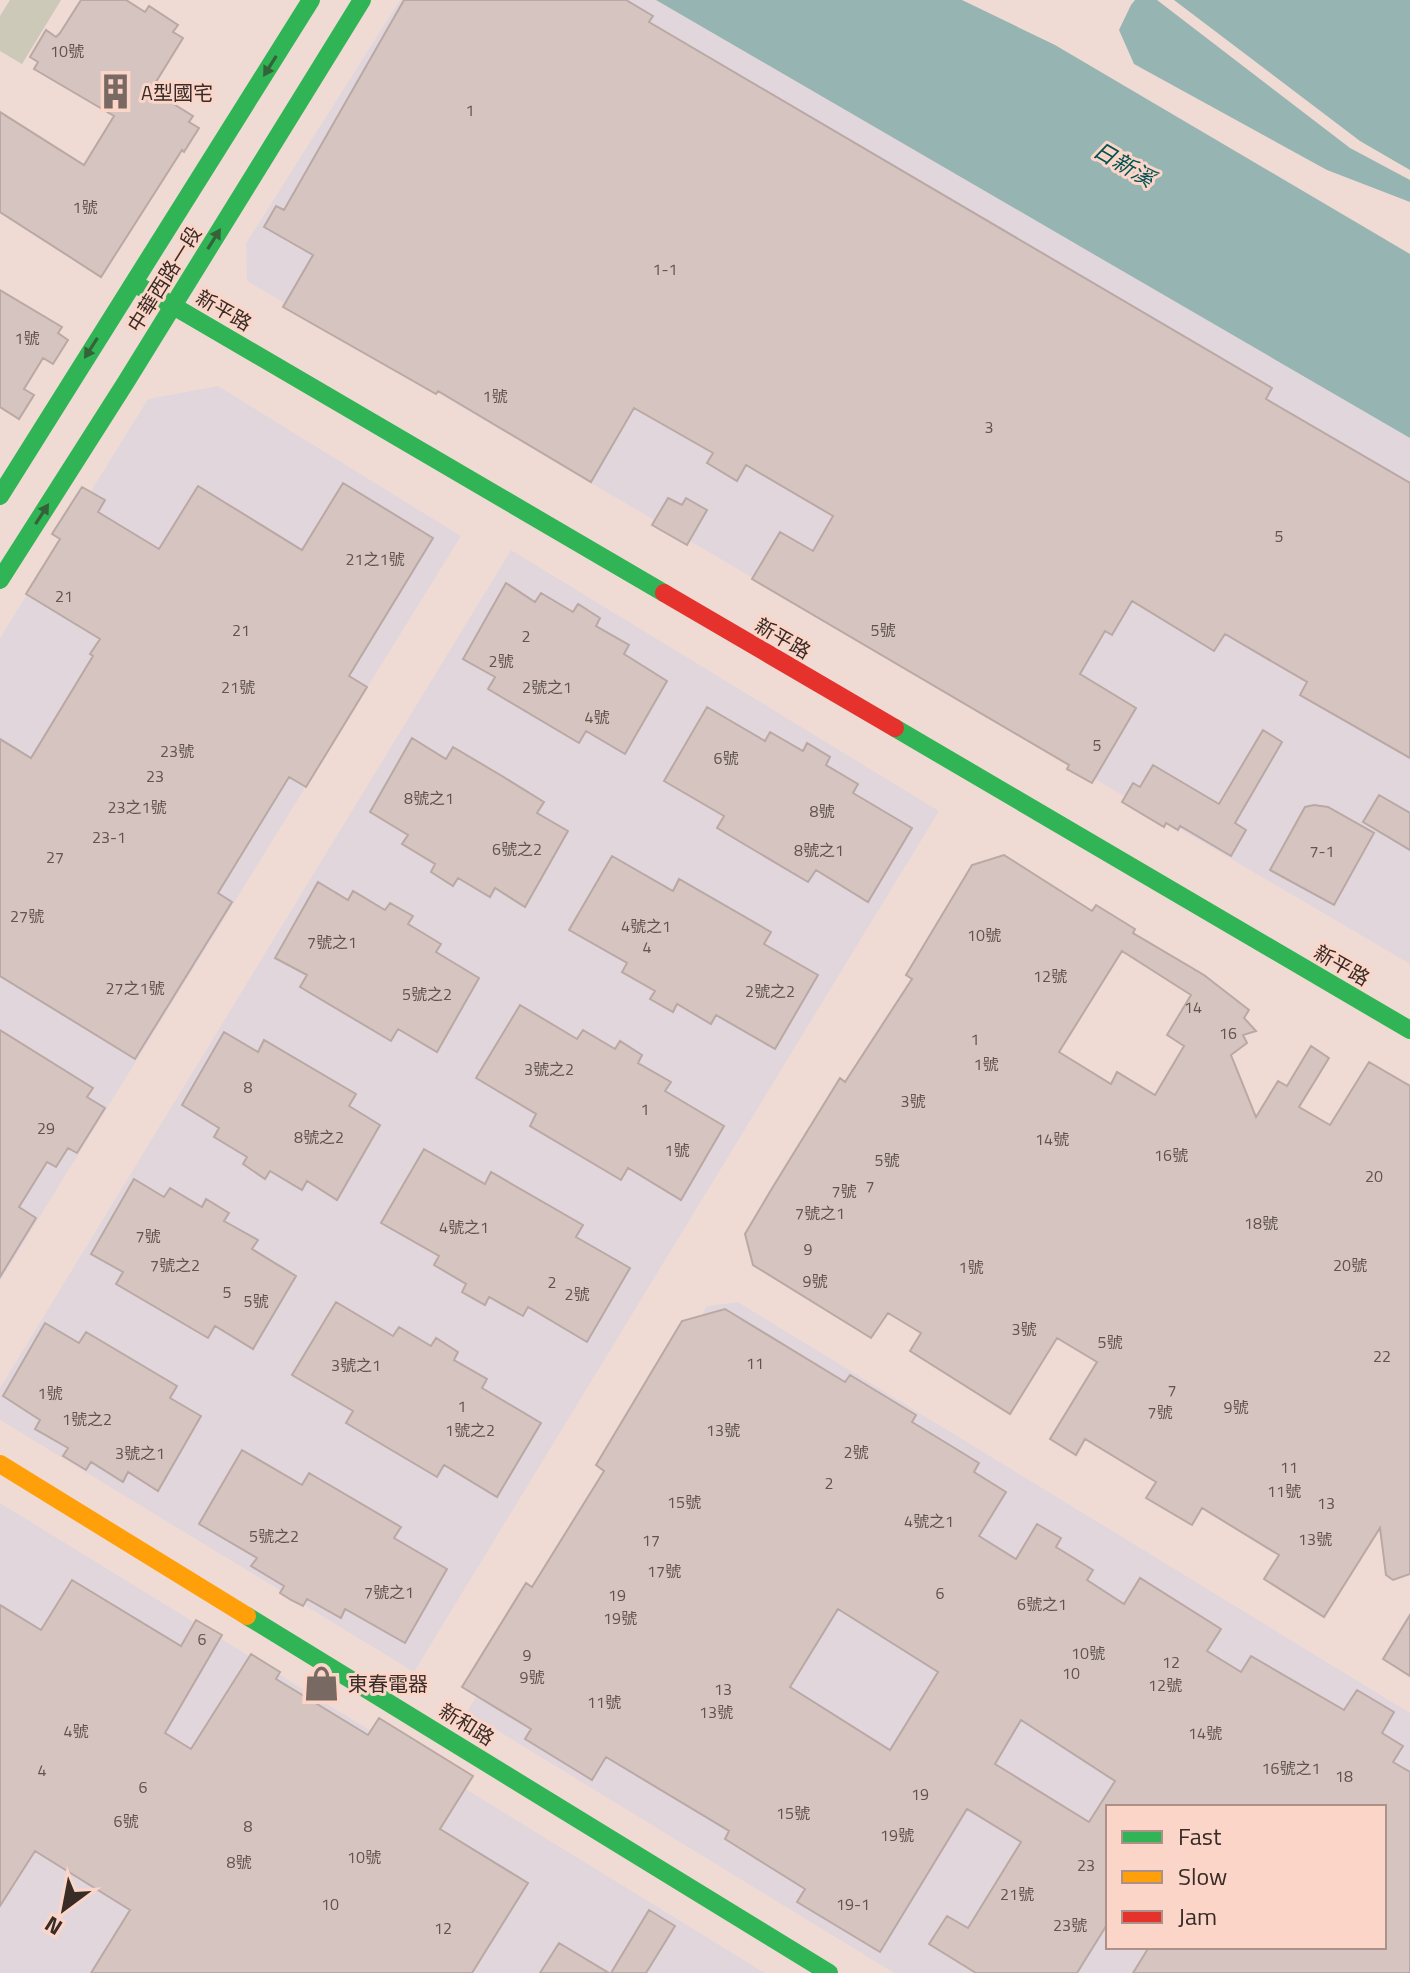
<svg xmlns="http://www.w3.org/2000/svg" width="1410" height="1973" font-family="'Titillium Web','Noto Sans TC',sans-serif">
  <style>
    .industrial { fill: #e2d6dd; fill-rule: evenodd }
    .green { fill: #ccc9b9 }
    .water { fill: #95b4b2 }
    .building { fill: #d5c4bf; stroke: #b9a8a4; stroke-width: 2; fill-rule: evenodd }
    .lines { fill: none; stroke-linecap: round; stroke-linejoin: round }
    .fast { stroke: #30b455; stroke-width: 18 }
    .slow { stroke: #ff9f0a; stroke-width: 18 }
    .jam { stroke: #e5322d; stroke-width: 18 }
    .oneway { fill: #356239 }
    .labels { text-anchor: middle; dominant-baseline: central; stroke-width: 6; stroke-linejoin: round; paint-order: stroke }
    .number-label { font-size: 16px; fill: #61534e }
    .poi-label { font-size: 20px; fill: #392c27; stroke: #fad5c8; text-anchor: start }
    .street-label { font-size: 20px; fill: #392c27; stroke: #fad5c8 }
    .water-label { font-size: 22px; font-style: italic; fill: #005152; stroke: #fad5c8 }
  </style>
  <rect width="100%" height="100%" fill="#efdbd3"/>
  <path class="industrial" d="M400,0H656L1410,438V964L247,281L246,243Z
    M218,386L461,536L0,1281V638L148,399Z
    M511,550L939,811L414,1672L0,1420V1388Z
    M738,1302L1410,1713V1973H894L467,1712L707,1306ZM1108,1807H1384V1947H1108Z
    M0,1503L765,1973H0Z"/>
  <path class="green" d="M10,0H61L22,64L0,51V16Z"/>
  <path class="water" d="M656,0H962L1055,45L1410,254V438Z
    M1135,0H1157L1350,148L1410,180V202L1327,170L1134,64L1119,30L1131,5Z
    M1174,0H1410V170L1360,141Z"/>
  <path class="building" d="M81,0H126L145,12L149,6L178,25L173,32L183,38L151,90L193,116L189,122L199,128L184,152L182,150L101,277L0,212V112L84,165L114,116L34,69L38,62L30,57L46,30L56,37L60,33Z
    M404,0H626L653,16L649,22L1272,388L1266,399L1410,483V758L1300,695L1307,682L1225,634L1214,651L1132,601L1112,635L1105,631L1080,674L1136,708L1092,783L1067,769L1069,765L752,579L780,532L813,551L833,516L746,465L737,481L707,463L713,453L634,408L591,482L438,391L436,394L283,307L313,255L264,227L276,206L284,210Z
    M0,290L62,327L58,333L68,340L53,364L43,358L24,389L34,395L19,419L0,407Z
    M343,483L433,538L349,676L367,687L306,787L289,777L218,893L232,902L135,1059L0,976V739L31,758L93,656L90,654L100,639L26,594L60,539L52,534L82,487L105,500L98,512L159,549L198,486L302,550Z
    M668,498L682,505L686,498L707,510L687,545L652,525Z
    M506,583L535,602L541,593L573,612L578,604L600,618L596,626L629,645L624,654L667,681L625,754L586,731L579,743L488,689L495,677L463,659Z
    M707,707L765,741L770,732L803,751L807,743L830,757L826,765L858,784L853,793L912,828L868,902L816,870L808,882L759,853L717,828L724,816L664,781Z
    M1263,730L1282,742L1235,823L1246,830L1231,856L1180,826L1178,830L1166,823L1164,827L1122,802L1133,783L1140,787L1153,765L1219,804Z
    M412,738L446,759L453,747L502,776L544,802L537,813L568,831L525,907L495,888L490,897L458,878L453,886L431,872L435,864L402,844L408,835L370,812Z
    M1379,795L1410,813V850L1363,822Z
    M1314,805L1328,807L1374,833L1334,905L1270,870L1305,807Z
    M1004,855L1092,911L1096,905L1135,929L1133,933L1204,975L1249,1010L1244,1018L1256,1031L1243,1035L1247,1043L1231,1055L1256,1117L1278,1081L1287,1086L1311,1046L1329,1058L1299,1107L1330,1125L1369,1062L1410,1086V1574L1393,1580L1386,1575L1380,1528L1324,1617L1264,1579L1279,1555L1202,1508L1192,1525L1146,1498L1156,1482L1085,1439L1076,1455L1050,1439L1097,1362L1057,1338L1010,1414L910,1351L921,1333L888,1313L871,1338L753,1265L745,1234L771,1190L840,1078L845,1082L912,979L906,975L972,865ZM1122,951L1191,995L1167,1035L1184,1046L1155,1095L1117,1072L1111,1084L1059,1052Z
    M612,856L673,891L679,879L771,932L764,944L818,975L775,1049L716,1015L711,1024L677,1004L673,1012L650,999L655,991L622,972L627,963L569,930Z
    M318,882L348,900L353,891L385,910L390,903L413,916L408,924L441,944L436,952L479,978L437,1052L398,1029L391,1041L300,987L307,975L275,958Z
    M520,1005L577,1039L583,1030L615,1049L620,1041L642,1055L638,1063L671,1082L665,1091L724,1126L681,1200L628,1168L621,1180L572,1151L530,1126L536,1114L476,1078Z
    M0,1030L93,1088L87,1097L105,1108L77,1153L68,1148L56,1167L47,1162L19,1207L36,1218L0,1277Z
    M224,1032L258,1052L264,1040L356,1094L349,1106L380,1125L337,1200L307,1181L302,1190L270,1171L265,1179L243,1164L247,1157L214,1137L219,1128L182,1105Z
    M424,1149L485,1184L491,1172L583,1225L576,1237L630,1268L587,1342L528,1307L523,1316L489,1297L485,1305L462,1292L466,1284L434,1265L439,1256L381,1223Z
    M134,1179L164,1197L170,1188L202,1207L206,1199L229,1213L224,1221L258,1240L252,1249L296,1276L253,1349L215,1326L208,1338L116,1284L123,1272L91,1254Z
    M336,1302L393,1336L399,1327L431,1346L436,1338L458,1352L454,1360L487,1379L482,1388L541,1423L497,1497L444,1465L437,1477L388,1448L346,1423L353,1411L292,1375Z
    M725,1309L845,1382L850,1375L916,1415L912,1422L979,1463L974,1472L1006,1492L979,1536L1016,1559L1037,1524L1061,1538L1056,1547L1093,1570L1087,1580L1124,1604L1140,1578L1221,1629L1207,1651L1241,1672L1251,1656L1344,1710L1357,1690L1394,1712L1382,1733L1403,1746L1393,1762L1410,1772V1973H1133L1149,1947H1384V1807H1108V1923L1077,1973H976L929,1944L947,1916L968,1928L1021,1842L967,1809L880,1952L797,1902L805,1889L725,1839L729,1831L606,1757L592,1780L525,1739L531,1729L462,1687L526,1583L532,1587L604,1471L596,1465L682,1321ZM838,1609L938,1672L890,1750L790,1687ZM1021,1720L1115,1781L1089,1822L995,1764Z
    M45,1323L79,1343L86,1332L177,1386L170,1398L201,1416L158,1491L128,1472L123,1482L91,1462L86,1470L63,1456L68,1448L35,1429L40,1420L3,1396Z
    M242,1450L302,1485L309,1473L401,1527L394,1538L447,1569L405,1643L345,1609L341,1618L307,1599L303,1606L291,1600L280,1593L284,1586L251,1566L257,1558L199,1524Z
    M72,1580L181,1646L196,1620L222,1635L165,1733L191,1749L251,1654L280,1672L276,1679L368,1735L379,1718L473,1776L440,1829L528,1883L472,1973H91L130,1910L35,1851L0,1906V1605L41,1630Z
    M1410,1615V1676L1383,1659Z
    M649,1910L675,1926L646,1973H611Z
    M559,1943L609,1973H540Z"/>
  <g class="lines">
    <path class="fast" d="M134,283L664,593
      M0,496L311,0
      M0,580L126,382L362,0
      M895,728L1410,1030
      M247,1616L829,1973"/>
    <path class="slow" d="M0,1464L247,1616"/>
    <path class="jam" d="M664,593L895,728"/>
  </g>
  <defs><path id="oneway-solid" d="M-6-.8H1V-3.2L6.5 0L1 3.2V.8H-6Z" transform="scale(2)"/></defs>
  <g class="oneway">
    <use href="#oneway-solid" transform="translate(270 66) rotate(122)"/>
    <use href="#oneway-solid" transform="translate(214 239) rotate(-58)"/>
    <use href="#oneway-solid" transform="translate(91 348) rotate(123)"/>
    <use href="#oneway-solid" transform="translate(42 514) rotate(-57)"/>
  </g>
  <defs>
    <symbol id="building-bare" viewBox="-9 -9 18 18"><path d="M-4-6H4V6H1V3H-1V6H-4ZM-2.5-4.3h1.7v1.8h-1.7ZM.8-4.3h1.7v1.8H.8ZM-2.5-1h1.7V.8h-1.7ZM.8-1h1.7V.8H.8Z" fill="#796963" stroke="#fad5c8" stroke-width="2.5" paint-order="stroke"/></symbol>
    <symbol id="shop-bare" viewBox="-9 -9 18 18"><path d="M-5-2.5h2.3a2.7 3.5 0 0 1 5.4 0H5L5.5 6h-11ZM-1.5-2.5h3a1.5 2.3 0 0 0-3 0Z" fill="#796963" stroke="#fad5c8" stroke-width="2.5" paint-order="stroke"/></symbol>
  </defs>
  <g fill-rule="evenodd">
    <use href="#building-bare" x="90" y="66" width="51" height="51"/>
    <use href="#shop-bare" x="296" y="1658" width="51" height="51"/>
  </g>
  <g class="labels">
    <g class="number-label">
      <text x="67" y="51">10號</text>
      <text x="470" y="110">1</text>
      <text x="85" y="207">1號</text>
      <text x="665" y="269">1-1</text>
      <text x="27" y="338">1號</text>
      <text x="495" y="396">1號</text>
      <text x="989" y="427">3</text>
      <text x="1279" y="536">5</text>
      <text x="375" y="559">21之1號</text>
      <text x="64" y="596">21</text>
      <text x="241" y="630">21</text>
      <text x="883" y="630">5號</text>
      <text x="526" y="636">2</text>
      <text x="501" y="661">2號</text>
      <text x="238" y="687">21號</text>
      <text x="547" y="687">2號之1</text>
      <text x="597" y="717">4號</text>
      <text x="1097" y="745">5</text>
      <text x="177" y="751">23號</text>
      <text x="726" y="758">6號</text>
      <text x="155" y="776">23</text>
      <text x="429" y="798">8號之1</text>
      <text x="137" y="807">23之1號</text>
      <text x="822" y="811">8號</text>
      <text x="109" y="837">23-1</text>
      <text x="517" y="849">6號之2</text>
      <text x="819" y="850">8號之1</text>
      <text x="1322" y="851">7-1</text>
      <text x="55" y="857">27</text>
      <text x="27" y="916">27號</text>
      <text x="646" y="926">4號之1</text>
      <text x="984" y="935">10號</text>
      <text x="332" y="942">7號之1</text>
      <text x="647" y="947">4</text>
      <text x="1050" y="976">12號</text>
      <text x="135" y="988">27之1號</text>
      <text x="770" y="991">2號之2</text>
      <text x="427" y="994">5號之2</text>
      <text x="1193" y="1007">14</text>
      <text x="1228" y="1033">16</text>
      <text x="975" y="1039">1</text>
      <text x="986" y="1064">1號</text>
      <text x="549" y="1069">3號之2</text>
      <text x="248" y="1087">8</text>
      <text x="913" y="1101">3號</text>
      <text x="645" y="1109">1</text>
      <text x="46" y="1128">29</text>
      <text x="319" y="1137">8號之2</text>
      <text x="1052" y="1139">14號</text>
      <text x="677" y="1150">1號</text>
      <text x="1171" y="1155">16號</text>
      <text x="887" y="1160">5號</text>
      <text x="1374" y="1176">20</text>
      <text x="870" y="1186">7</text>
      <text x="844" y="1191">7號</text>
      <text x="820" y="1213">7號之1</text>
      <text x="1261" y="1223">18號</text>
      <text x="464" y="1227">4號之1</text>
      <text x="148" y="1236">7號</text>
      <text x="808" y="1249">9</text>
      <text x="175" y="1265">7號之2</text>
      <text x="1350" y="1265">20號</text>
      <text x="971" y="1267">1號</text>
      <text x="815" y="1281">9號</text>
      <text x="552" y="1282">2</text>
      <text x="227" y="1292">5</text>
      <text x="577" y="1294">2號</text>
      <text x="256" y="1301">5號</text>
      <text x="1024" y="1329">3號</text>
      <text x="1110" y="1342">5號</text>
      <text x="1382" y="1356">22</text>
      <text x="755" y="1363">11</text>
      <text x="356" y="1365">3號之1</text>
      <text x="1172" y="1390">7</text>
      <text x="50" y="1393">1號</text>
      <text x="462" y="1406">1</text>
      <text x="1236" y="1407">9號</text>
      <text x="1160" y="1412">7號</text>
      <text x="87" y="1419">1號之2</text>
      <text x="470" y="1430">1號之2</text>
      <text x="723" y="1430">13號</text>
      <text x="856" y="1452">2號</text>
      <text x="140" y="1453">3號之1</text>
      <text x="1289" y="1467">11</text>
      <text x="829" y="1483">2</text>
      <text x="1284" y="1491">11號</text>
      <text x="684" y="1502">15號</text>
      <text x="1326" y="1503">13</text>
      <text x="929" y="1521">4號之1</text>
      <text x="274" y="1536">5號之2</text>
      <text x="1315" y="1539">13號</text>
      <text x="651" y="1540">17</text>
      <text x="664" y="1571">17號</text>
      <text x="389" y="1592">7號之1</text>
      <text x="940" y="1593">6</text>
      <text x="617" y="1595">19</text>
      <text x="1042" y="1604">6號之1</text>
      <text x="620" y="1618">19號</text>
      <text x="202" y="1639">6</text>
      <text x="1088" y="1653">10號</text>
      <text x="527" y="1655">9</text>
      <text x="1171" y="1662">12</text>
      <text x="1071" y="1673">10</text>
      <text x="532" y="1677">9號</text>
      <text x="1165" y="1685">12號</text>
      <text x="723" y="1689">13</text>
      <text x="604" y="1702">11號</text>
      <text x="716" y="1712">13號</text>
      <text x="76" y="1731">4號</text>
      <text x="1205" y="1733">14號</text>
      <text x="1291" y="1768">16號之1</text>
      <text x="42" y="1770">4</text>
      <text x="1344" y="1776">18</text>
      <text x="143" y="1787">6</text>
      <text x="920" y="1794">19</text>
      <text x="793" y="1813">15號</text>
      <text x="126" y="1821">6號</text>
      <text x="248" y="1826">8</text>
      <text x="897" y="1835">19號</text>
      <text x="364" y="1857">10號</text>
      <text x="239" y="1862">8號</text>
      <text x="1086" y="1865">23</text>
      <text x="1017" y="1894">21號</text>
      <text x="330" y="1904">10</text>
      <text x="853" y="1904">19-1</text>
      <text x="1070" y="1925">23號</text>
      <text x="443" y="1928">12</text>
    </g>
    <g class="poi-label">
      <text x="141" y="92">A型國宅</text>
      <text x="348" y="1683">東春電器</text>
    </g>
    <g class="street-label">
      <text transform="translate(164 279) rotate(-58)">中華西路一段</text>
      <text transform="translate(224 310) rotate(30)">新平路</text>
      <text transform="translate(783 638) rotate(30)">新平路</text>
      <text transform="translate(1342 965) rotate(30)">新平路</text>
      <text transform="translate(467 1724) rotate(32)">新和路</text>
    </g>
    <g class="water-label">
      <text transform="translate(1124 164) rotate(30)">日新溪</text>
    </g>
  </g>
  <rect x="1106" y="1805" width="280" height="144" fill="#fad5c8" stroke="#ad9188" stroke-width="2"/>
  <rect x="1122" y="1831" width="40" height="12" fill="#30b455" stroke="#ad9188" stroke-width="2"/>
  <text x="1178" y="1845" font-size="24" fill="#392c27">Fast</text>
  <rect x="1122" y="1871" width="40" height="12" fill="#ff9f0a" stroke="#ad9188" stroke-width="2"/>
  <text x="1178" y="1885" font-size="24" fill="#392c27">Slow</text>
  <rect x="1122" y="1911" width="40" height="12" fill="#e5322d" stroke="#ad9188" stroke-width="2"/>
  <text x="1178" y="1925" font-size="24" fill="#392c27">Jam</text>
  <g transform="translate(64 1909) rotate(212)" stroke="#fad5c8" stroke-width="6" paint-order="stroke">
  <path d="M0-6L14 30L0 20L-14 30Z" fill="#392c27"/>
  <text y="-12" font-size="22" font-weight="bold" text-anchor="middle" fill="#392c27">N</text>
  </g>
</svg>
